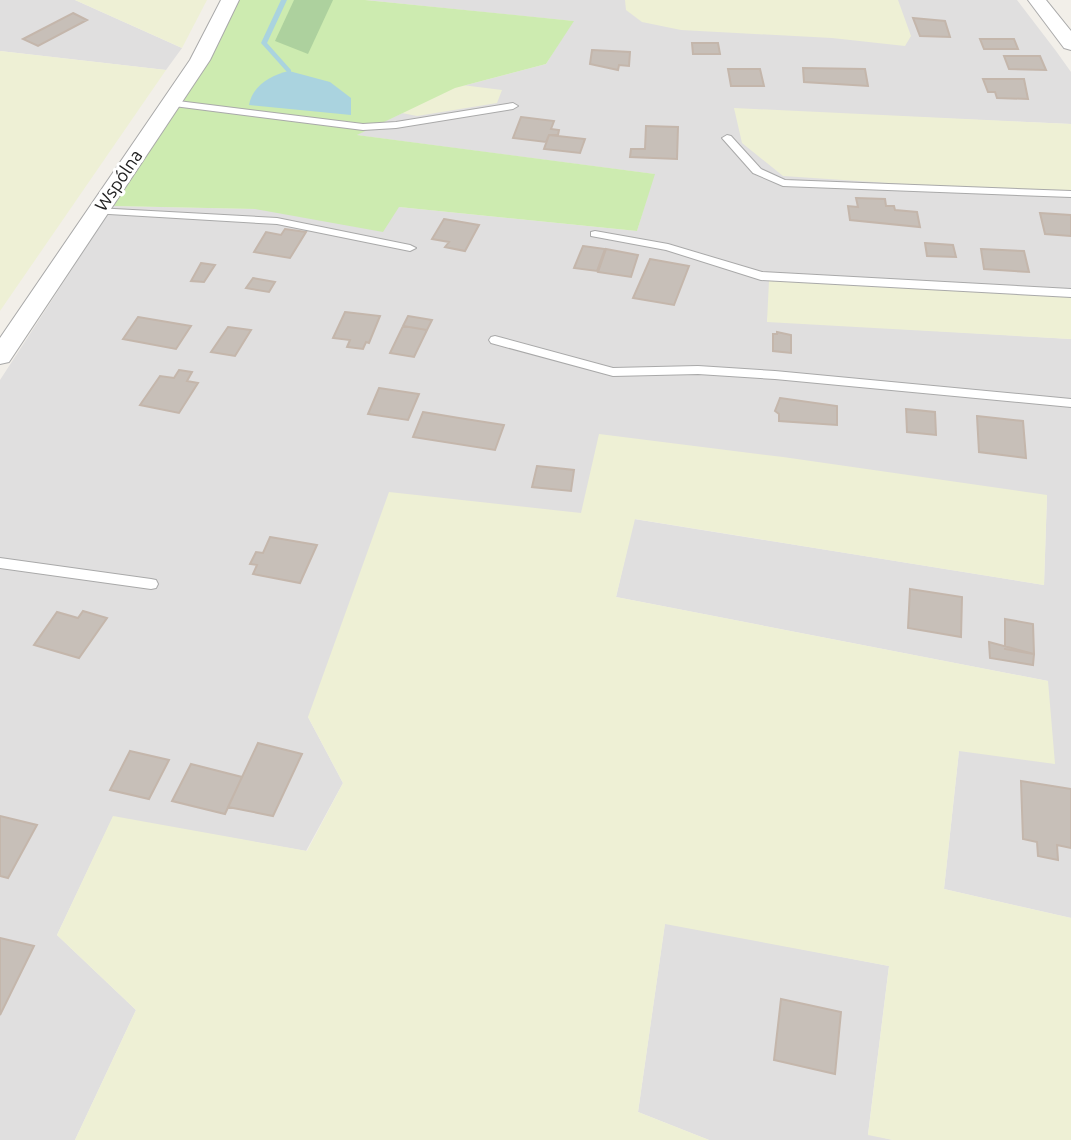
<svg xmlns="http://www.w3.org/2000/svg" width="1071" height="1140" font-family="Ubuntu,sans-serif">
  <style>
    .residential { fill: #e0dfdf }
    .farmland { fill: #eef0d5 }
    .grass { fill: #cdebb0 }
    .forest { fill: #add19e }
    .water { fill: #aad3df }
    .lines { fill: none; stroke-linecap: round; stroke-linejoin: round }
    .stream { fill: #aad3df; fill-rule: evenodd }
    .building { fill: #c7bfb8; stroke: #c4b6ab; stroke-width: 2 }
    .service-casing { stroke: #a9a9a9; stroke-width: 2 }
    .minor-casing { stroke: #a9a9a9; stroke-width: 2 }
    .service { fill: #fff; fill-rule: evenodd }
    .minor { fill: #fff; fill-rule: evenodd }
    .labels { text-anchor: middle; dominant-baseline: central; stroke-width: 6; stroke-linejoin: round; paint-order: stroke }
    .far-street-label { font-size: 18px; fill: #222; stroke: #fff }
  </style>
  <rect width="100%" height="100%" fill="#f2efe9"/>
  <path class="residential" d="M0,0H75L182,48L166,70L0,51Z
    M365,0H1017L1056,51L1071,72V124L734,109L978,189L1071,190V292L775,277L767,321L1071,339V918L944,889L959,751L1048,681L616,597L634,519L1044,585L1047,495L582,513L308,717L343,783L306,851L113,817L57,935L136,1010L75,1140H0V380L113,206L255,209L399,207L637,231L654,174L356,135L455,88L546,64L573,21Z
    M665,923L889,966L868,1134L893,1140H709L638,1112Z"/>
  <path class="farmland" d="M75,0H207L182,48Z
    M625,0H898L911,36L905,46L832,38L681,30L642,22L626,10Z
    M0,51L166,70L0,311Z
    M357,72L502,90L497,103L417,116L366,106Z
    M734,108L1071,124V190L978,189L783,176L742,143Z
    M769,281L1071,294V339L767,322Z
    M599,434L783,457L1047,495L1044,585L635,519L616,597L1048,681L1055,764L959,751L944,889L1071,918V1140H893L868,1135L889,966L665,924L638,1112L709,1140H75L136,1010L57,935L113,816L307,851L343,783L308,717L389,492L581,513Z"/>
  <path class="grass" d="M239,0H365L574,21L546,64L455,88L357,135L655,174L637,231L399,207L383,232L255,209L113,206L218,45Z"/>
  <path class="forest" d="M294,0H333L308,54L275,41Z"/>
  <path class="water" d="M289,71L330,82L351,98V115L249,105C252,86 271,75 289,71Z"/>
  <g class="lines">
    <path class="stream" d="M281,0H287L267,43L291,70V72H287L261,43Z"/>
  </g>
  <path class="building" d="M73,13L87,20L38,46L23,39Z
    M913,18L945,21L950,37L920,36Z
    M980,39H1014L1018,49H984Z
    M692,43H718L720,54H693Z
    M592,50L630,52L629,66L619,65L618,70L590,64Z
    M1004,56H1040L1046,70L1009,69Z
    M803,68L865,69L868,86L804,82Z
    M728,69H760L764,86H731Z
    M983,79H1024L1028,99L997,98L995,92H988Z
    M521,117L554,121L551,129L559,130L558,135H549L546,142L513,138Z
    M646,126L678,127L677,159L630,157L631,149H645Z
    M549,135L585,139L580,153L544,149Z
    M856,198L885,199L886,206H894L895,210L917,212L920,227L850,220L848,206L858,207Z
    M1040,213L1071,215V236L1045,234Z
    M444,219L479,225L465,251L445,247L449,242L432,239Z
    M285,229L306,232L290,258L254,252L266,232L281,235Z
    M925,243L953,245L956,257L927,256Z
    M583,246L605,249L597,271L574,268Z
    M606,249L638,255L631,277L598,272Z
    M981,249L1024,251L1029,272L984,269Z
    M650,259L689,266L674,305L633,298Z
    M201,263L215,265L204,282L191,281Z
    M253,278L275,282L269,292L246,288Z
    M345,312L380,316L369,343L366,342L363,349L347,347L350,340L333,338Z
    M408,316L432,320L427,330L403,326Z
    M138,317L191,326L176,349L123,339Z
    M403,326L427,330L414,357L390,353Z
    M228,327L251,330L235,356L211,352Z
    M777,332L791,335V353L773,351V334H777Z
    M179,370L192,372L187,381L198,383L179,413L140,405L160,376L174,378Z
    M379,388L419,394L408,420L368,414Z
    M780,398L837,406V425L779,421V414L775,411Z
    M906,409L935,412L936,435L907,432Z
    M423,412L459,418L504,425L495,450L413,437Z
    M977,416L1023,421L1026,458L979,452Z
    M537,466L574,470L571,491L532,487Z
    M270,537L317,545L300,583L253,574L257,565L250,564L256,552L263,553Z
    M910,589L962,597L961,637L908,628Z
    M83,611L107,618L79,658L34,645L57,612L78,618Z
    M1005,619L1033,624L1034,654L1005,649Z
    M989,642L1034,654L1033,665L990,658Z
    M258,743L302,754L273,816L228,807Z
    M130,751L169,760L149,799L110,790Z
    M191,764L242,777L225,814L172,801Z
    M1021,781L1071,789V848L1057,845L1058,860L1038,856L1037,842L1023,839Z
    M0,816L37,825L8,878L0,876Z
    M0,938L34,946L0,1015Z
    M781,999L841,1012L835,1074L774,1060Z"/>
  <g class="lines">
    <defs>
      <path id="service" d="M170,100L363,124L396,122L513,103L518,106L513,109L396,128L363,130L166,105V101Z
        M727,135L731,136L761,169L785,180L1071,191V197L783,186L753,173L722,138Z
        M96,208L277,218L410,245L416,248L410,251L277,224L92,213L91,211Z
        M595,231L668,244L762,272L1071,289V297L761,280L666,250L591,236V232Z
        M495,336L613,368L698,366L775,371L1071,399V407L775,379L698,374L613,376L491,343L489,340L491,337Z
        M0,558L151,579L156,580L158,584L156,588L151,589L0,568Z"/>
      <path id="minor" d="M221,0H239L210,60L9,362L0,364V338L190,60Z
        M1028,0H1046L1071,31V50L1064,48Z"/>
    </defs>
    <use href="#service" class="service-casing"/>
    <use href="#minor" class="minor-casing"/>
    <use href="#service" class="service"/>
    <use href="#minor" class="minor"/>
  </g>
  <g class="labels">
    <g class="far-street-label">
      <text transform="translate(118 180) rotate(-56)">Wspólna</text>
    </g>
  </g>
</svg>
